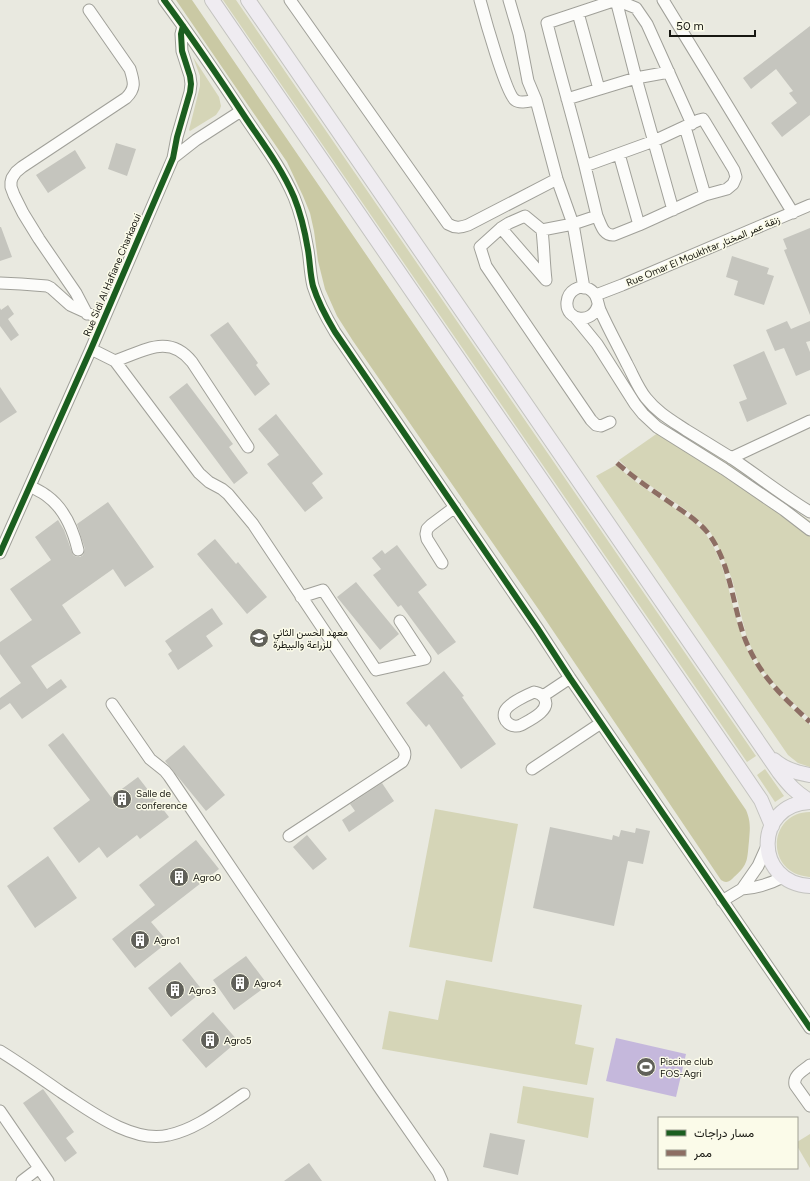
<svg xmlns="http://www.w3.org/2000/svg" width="810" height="1181" font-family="Figtree,Vazirmatn,sans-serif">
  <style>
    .green { fill: #d5d5b7 }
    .forest { fill: #cac9a4 }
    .water { fill: #c5b8dc }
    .building { fill: #c5c5be }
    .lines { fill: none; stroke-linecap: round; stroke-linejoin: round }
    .minor-casing { stroke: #a0a099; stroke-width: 13 }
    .major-casing { stroke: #c4c4c0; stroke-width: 16 }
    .minor { stroke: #fcfcfa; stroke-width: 11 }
    .major { stroke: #efecf1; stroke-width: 14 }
    .quiet { stroke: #8d6e63; stroke-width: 5; stroke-dasharray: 10 5; stroke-linecap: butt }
    .cycleway-casing { stroke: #fbfbe9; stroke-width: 8 }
    .cycleway { stroke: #1b5e20; stroke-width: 6 }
    .labels { text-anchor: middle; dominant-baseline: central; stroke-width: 3; stroke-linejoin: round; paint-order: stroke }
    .street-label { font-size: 10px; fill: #171711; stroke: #fbfbe9 }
    .poi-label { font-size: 10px; fill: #171711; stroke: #fbfbe9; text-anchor: start }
  </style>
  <rect width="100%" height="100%" fill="#e9e9e0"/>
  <path class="green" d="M223,0H236L756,756L747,762Z
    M193,57L219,97L221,106L220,109L216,115L190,131L189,130L200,86V76Z
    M665,428L696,443L732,466L810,521V719L781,691L762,670L757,660L747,638L732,579L717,544L709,530L689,512L633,474L619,460Z
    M616,465C633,481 651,493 670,505C684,515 697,522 707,536C728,567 730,605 743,639C757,677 781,698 810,725V767L798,763L788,755L596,476Z
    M765,769L784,796L775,802L757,775Z
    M435,809L518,824L492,962L409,947Z
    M810,812V877H809C764,873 768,812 810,812Z
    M446,980L582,1005L575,1044L594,1048L587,1085L382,1049L389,1011L438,1020Z
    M523,1086L594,1098L588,1138L517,1123Z
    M810,1134V1168L797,1146V1142Z"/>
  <path class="forest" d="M176,0H192L746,810C751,822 750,828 749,841C747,859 749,864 734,877C730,881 727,884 721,880L539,610L353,341L337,316L325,289L318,261L314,231L310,213L303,196L287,162Z"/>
  <path class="water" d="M616,1038L686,1054L676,1097L606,1081Z"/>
  <path class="building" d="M810,26V115L782,137L771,123L797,103L789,93L793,91L776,69L751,89L743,78Z
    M116,143L136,149L127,176L108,169Z
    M75,150L86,168L48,193L36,175Z
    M0,227H1L12,257L0,261Z
    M810,228V315L784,250L787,249L783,239Z
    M732,256L769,268L767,274L774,276L764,305L734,295L738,281L726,277Z
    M8,305L14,314L8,319L19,335L11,341L0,326V308L1,310Z
    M787,321L791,329L810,321V341L806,342L810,352V370L796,376L784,348L775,351L766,330Z
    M228,322L258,363L256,365L270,384L255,396L210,335Z
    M764,351L787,404L747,422L739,402L747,399L733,365Z
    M187,383L233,444L229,447L248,473L234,484L169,397Z
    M0,387L17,412L0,423Z
    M276,414L323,474L312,483L323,498L305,512L267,464L279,455L258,429Z
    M108,502L154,567L125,587L113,569L62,605L81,633L31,666L47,689L61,679L67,687L22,719L10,703L0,710V698L21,683L0,654V642L32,620L10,589L51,560L35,537L58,520L64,530L73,555L77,557H80L83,555L85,549L77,524Z
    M215,539L236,564L238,562L267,597L247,614L197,554Z
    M397,545L427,585L418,592L456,642L438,655L401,605L398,607L373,575L381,569L372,558L382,550L385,554Z
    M356,582L399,634L380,650L337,597Z
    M212,608L223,624L206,636L213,646L178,670L168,654L172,651L165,641Z
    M444,671L464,696L462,697L496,744L461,769L429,724L426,727L406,703Z
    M63,733L111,797L138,777L169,817L140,839L137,835L107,858L99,847L79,863L53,828L90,800L48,745Z
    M184,745L225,795L206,811L165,761Z
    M382,783L394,801L349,832L342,820L355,811L350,804Z
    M550,827L612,840L613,835L619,837L621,830L635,833L636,828L650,831L643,864L628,861L614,926L533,908Z
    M307,835L327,859L313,870L293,847Z
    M196,840L219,869L151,922L168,942L135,968L112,939L155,905L139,885Z
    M48,856L77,898L35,928L7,886Z
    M246,956L268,985L234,1010L213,980Z
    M180,962L203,991L171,1017L148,988Z
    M213,1012L238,1041L206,1068L182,1040Z
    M43,1089L74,1132L66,1138L77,1153L65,1162L23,1103Z
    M490,1133L525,1140L518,1175L483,1167Z
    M309,1163L322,1181H284Z"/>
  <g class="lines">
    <defs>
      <path id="minor" d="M164,0C193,39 220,79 247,120C264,145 282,169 294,197C301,214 305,232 308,250C310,262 310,274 313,286C318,302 326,317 335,332L538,629L570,678L810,1028
        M290,0L448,224C455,228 460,228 468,225L557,179
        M480,0C484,15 506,94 515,100C520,104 530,101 536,100
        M509,0L519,34L528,81L536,100L557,179L573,224L584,288
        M616,0L636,78L673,210
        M616,0L636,8L647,24L692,124
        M663,0L793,213
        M578,13L599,89
        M567,99L636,78L669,72
        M685,127L705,195
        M619,154L639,225
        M173,158L196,140L241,111
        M585,166C573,118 559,71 547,23L616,0
        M501,228L546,280
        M542,230L573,224L597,216L585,166L654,141L699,120L703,119L705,122L734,170L736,177L733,184L727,189L705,195L639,225L614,235C603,236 601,224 597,216
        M546,280C544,263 544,247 542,230L525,216L509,223L501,228L480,247L486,266L591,420L596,425L601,426L610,422
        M0,283L21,284L47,286L51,288L70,305L103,320
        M596,295L622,285L810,205
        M598,305C593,325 565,321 567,302C568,291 579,284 589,289C598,294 597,302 600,310C608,328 618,346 627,364C633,375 638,388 646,398C657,412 671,420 686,430C701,439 715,448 730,457C757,475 782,495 810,512
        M87,314L76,293L39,239L23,213L14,195L11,187V182L12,178L16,172L22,167L126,98C136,88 134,82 130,69L89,10
        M575,317L597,344L635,404L643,414L657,427L724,469L784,510L810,530
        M91,349L115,361L199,473L209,482L222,489L228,494L253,524L404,750C406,755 405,758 402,762L289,836
        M115,361C144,351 169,333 192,362L248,447
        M731,458L810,421
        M30,486C35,489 42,492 47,496C65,509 73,529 78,550
        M0,553L91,349L173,158L177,137L190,92L191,84L190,76L182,51L181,34L183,26
        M442,563L427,539L426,534L427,529L431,525L455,507
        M301,597L323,590L376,670L425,659L400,621
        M534,692C538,693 541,693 544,698C552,710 530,720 521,725C512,729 501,721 505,711C508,704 527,695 534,692Z
        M543,696L570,678
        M112,704L150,759L165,771L169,776L379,1087L438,1172L442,1181
        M532,769L601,723
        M742,889C757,888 770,884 783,877
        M722,901L742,889L758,866L767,846
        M0,1051C21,1064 41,1078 61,1092C90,1111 133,1144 169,1135C197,1129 221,1109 244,1094
        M810,1065C803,1071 793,1075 795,1085L810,1106
        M0,1111L48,1181
        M22,1181L39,1168"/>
      <path id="major" d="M212,0L742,772L761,800L772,826
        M248,0L779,772C789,785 796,793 810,801
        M774,760C784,769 797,773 810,775
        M810,802C754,804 753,883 810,886"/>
    </defs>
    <use href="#minor" class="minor-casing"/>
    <use href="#major" class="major-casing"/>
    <use href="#minor" class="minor"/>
    <use href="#major" class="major"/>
    <path class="quiet" d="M617,463C635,479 655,492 675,506C687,514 699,522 708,533C731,564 732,604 745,639C760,676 781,695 810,722"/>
    <defs>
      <path id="cycleway" d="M164,0C193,39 220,79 247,120C264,145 282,169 294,197C301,214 305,232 308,250C310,262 310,274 313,286C318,302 326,317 335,332L538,629L570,678L810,1028
        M0,553L91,349L173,158L177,137L190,92L191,84L190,76L182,51L181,34L183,26"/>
    </defs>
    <use href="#cycleway" class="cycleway-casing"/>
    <use href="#cycleway" class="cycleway"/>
  </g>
  <defs>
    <symbol id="university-disc" viewBox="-11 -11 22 22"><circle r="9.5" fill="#606059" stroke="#fbfbe9"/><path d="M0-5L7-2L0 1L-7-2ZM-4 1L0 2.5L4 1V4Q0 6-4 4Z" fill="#fff"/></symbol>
    <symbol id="building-disc" viewBox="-11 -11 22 22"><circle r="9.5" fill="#606059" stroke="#fbfbe9"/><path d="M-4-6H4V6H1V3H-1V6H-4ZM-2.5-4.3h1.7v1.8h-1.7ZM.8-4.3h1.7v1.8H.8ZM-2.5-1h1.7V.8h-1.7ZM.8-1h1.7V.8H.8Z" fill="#fff"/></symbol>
    <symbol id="stadium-disc" viewBox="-11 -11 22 22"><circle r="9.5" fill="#606059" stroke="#fbfbe9"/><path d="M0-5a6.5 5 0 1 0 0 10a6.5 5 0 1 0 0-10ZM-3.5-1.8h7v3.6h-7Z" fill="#fff"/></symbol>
  </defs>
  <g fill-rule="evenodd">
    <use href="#university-disc" x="248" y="627" width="22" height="22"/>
    <use href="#building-disc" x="111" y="788" width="22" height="22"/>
    <use href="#building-disc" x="168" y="866" width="22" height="22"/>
    <use href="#building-disc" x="129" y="929" width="22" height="22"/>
    <use href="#building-disc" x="229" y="972" width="22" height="22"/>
    <use href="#building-disc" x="164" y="979" width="22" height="22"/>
    <use href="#building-disc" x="199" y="1029" width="22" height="22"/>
    <use href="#stadium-disc" x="635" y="1056" width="22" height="22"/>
  </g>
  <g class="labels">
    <g class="street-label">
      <text transform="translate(703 251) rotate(-23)">Rue Omar El Moukhtar زنقة عمر المختار</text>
      <text transform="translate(112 275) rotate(-67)">Rue Sidi Al Hafiane Charkaoui</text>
    </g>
    <g class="poi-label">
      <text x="273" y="632">معهد الحسن الثاني<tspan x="273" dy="12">للزراعة والبيطرة</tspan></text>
      <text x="136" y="793">Salle de<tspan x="136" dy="12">conference</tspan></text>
      <text x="193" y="877">Agro0</text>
      <text x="154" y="940">Agro1</text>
      <text x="254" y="983">Agro4</text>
      <text x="189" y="990">Agro3</text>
      <text x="224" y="1040">Agro5</text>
      <text x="660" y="1061">Piscine club<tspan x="660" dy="12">FOS-Agri</tspan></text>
    </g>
  </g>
  <rect x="658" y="1117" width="140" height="52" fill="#fbfbe9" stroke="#a0a093"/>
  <rect x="666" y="1130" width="20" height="6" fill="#1b5e20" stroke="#a0a093"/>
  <text x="694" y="1137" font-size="12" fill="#171711">مسار دراجات</text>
  <rect x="666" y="1150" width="20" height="6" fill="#8d6e63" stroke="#a0a093"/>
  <text x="694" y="1157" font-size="12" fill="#171711">ممر</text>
  <path d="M670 30v6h85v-6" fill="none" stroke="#171711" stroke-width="2"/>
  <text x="676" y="30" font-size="12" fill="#171711" stroke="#fbfbe9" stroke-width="3" paint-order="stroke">50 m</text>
</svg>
